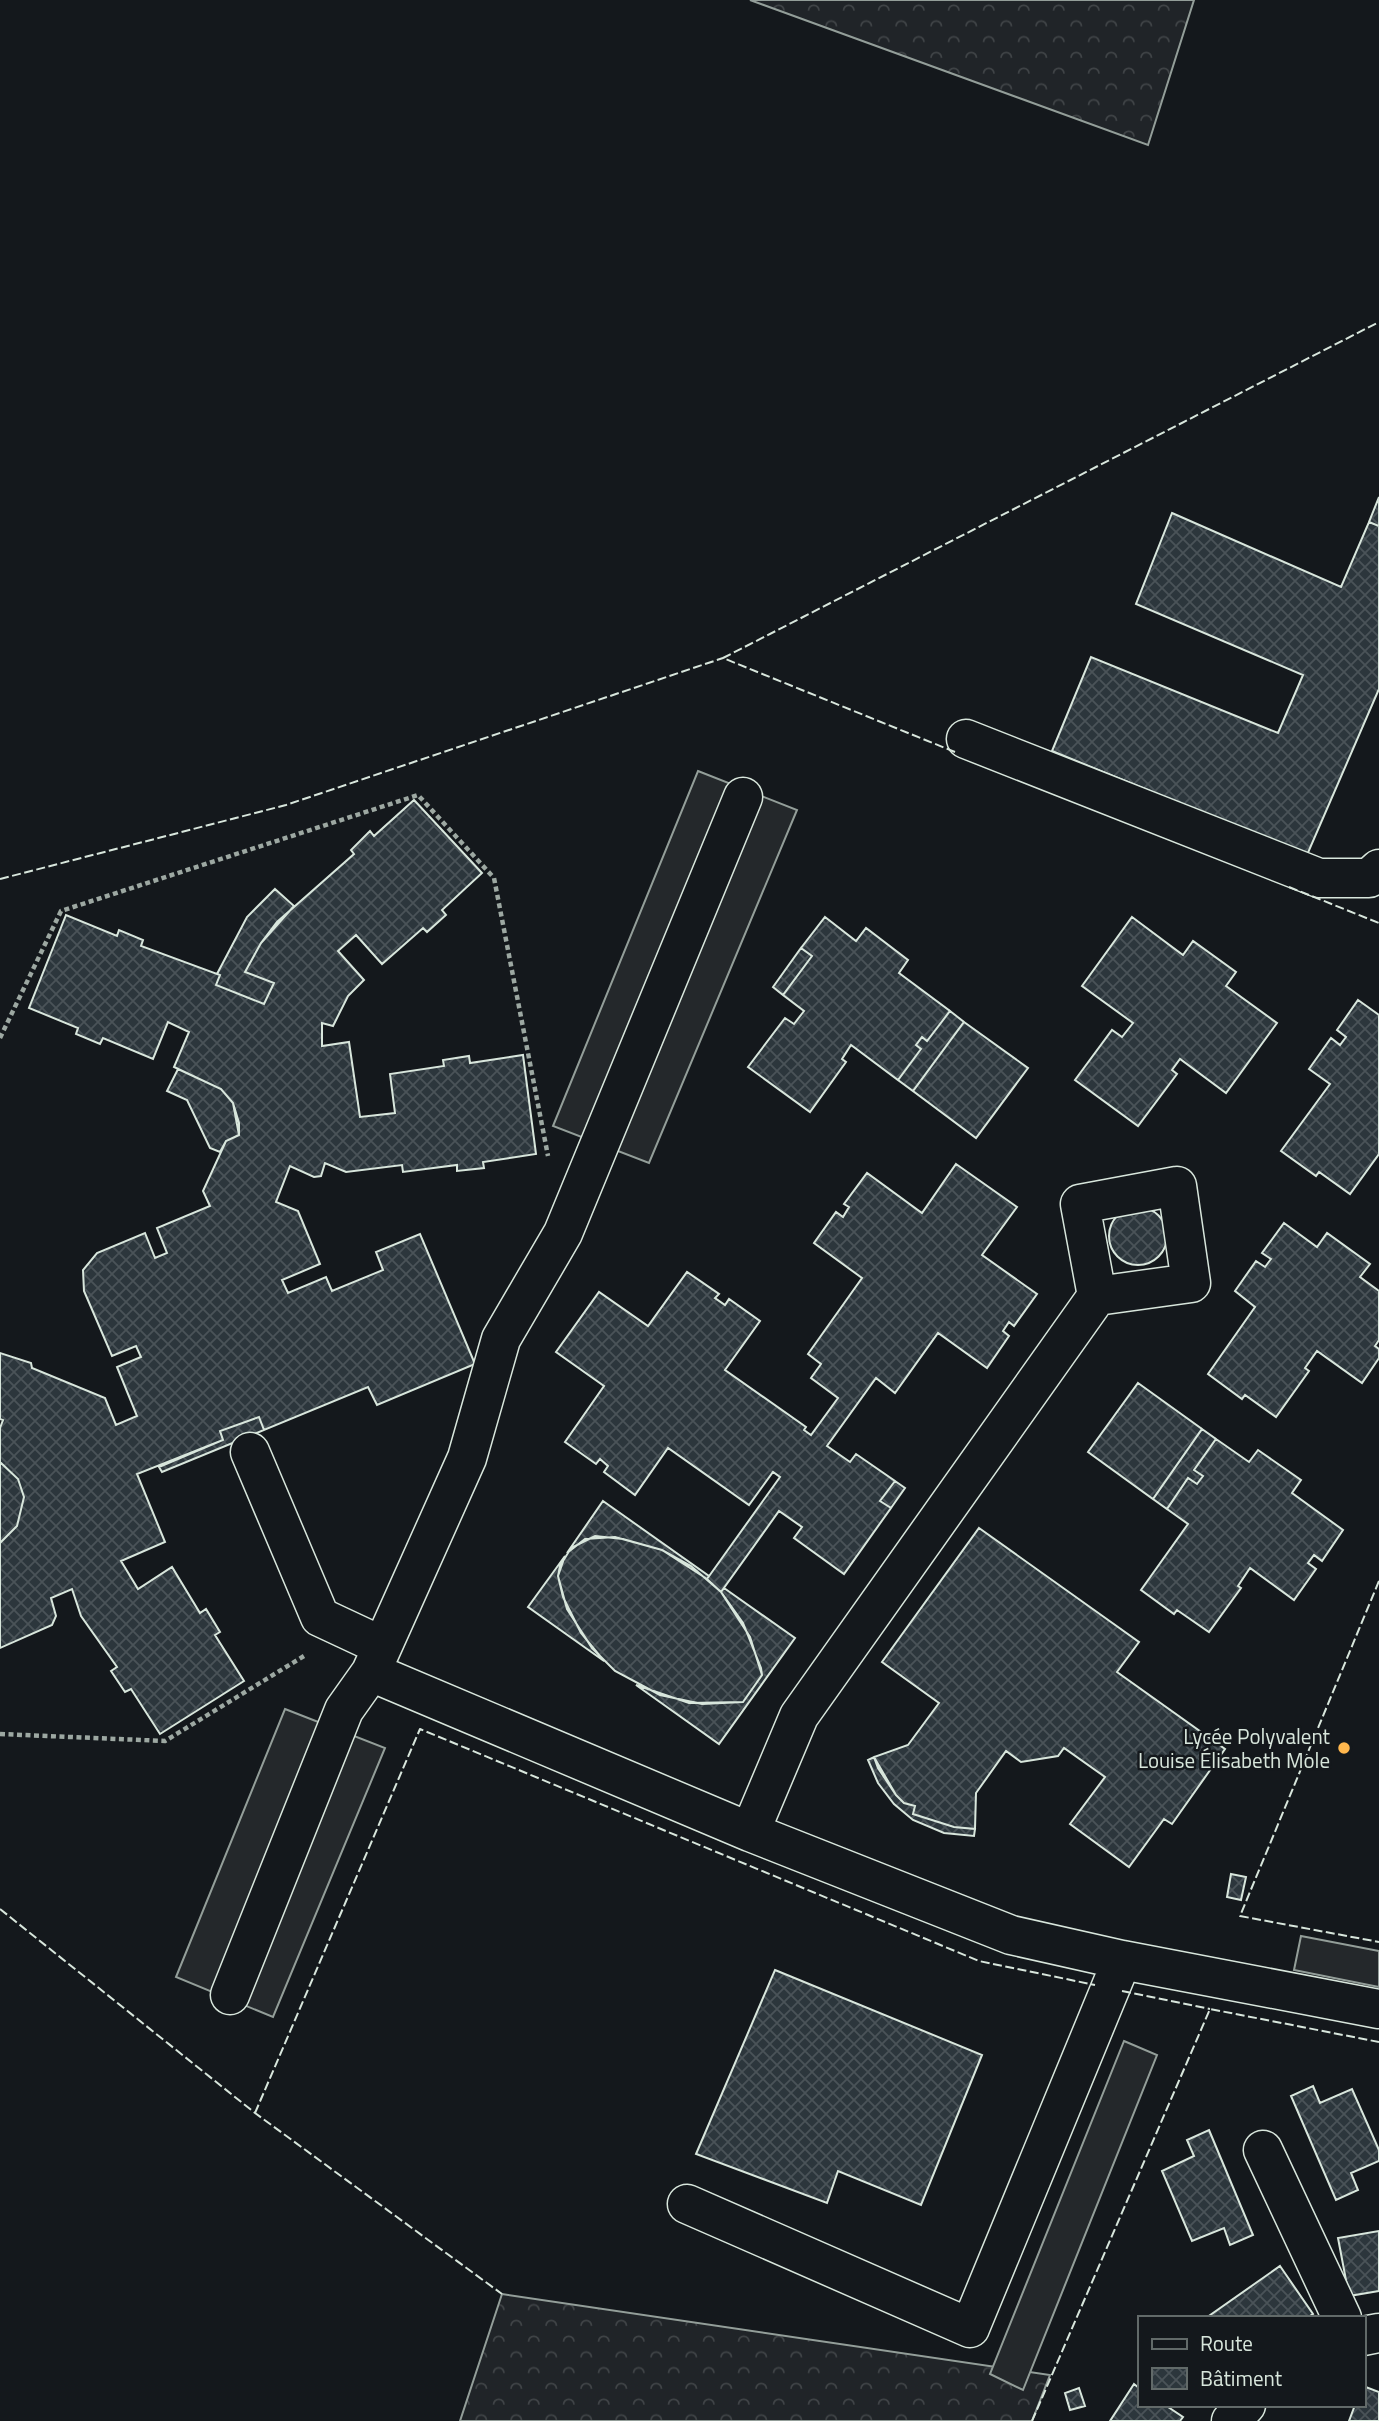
<svg xmlns="http://www.w3.org/2000/svg" width="1379" height="2421" font-family="'Titillium Web',sans-serif">
  <style>
    .forest { fill: url(#forest-crowns); stroke: #939e99; stroke-width: 2 }
    .parking { fill: #24282b; stroke: #939e99; stroke-width: 2 }
    .building { fill: url(#building-cross-hatch); stroke: #d8e6dc; stroke-width: 2 }
    .lines { fill: none; stroke-linecap: round; stroke-linejoin: round }
    .minor-casing { stroke: #d8e6dc; stroke-width: 41 }
    .path { stroke: #9da8a2; stroke-width: 4.5; stroke-dasharray: 5 3.5; stroke-linecap: butt }
    .minor { stroke: #14181c; stroke-width: 38 }
    .fence { stroke: #d8e6dc; stroke-width: 2; stroke-dasharray: 9 3.5; stroke-linecap: butt }
    .poi-dot { fill: #ffb74d; stroke: #14181c; stroke-width: 2.5 }
    .labels { text-anchor: middle; dominant-baseline: central; stroke-width: 5; stroke-linejoin: round; paint-order: stroke }
    .poi-label { font-size: 21px; fill: #d8e6dc; stroke: #14181c; text-anchor: end }
  </style>
  <defs>
    <pattern id="forest-crowns" width="20" height="18" patternUnits="userSpaceOnUse" patternTransform="scale(1.75)"><rect width="20" height="18" fill="#202428"/><path d="M2 6a3 3 0 1 1 6 0M12 15a3 3 0 1 1 6 0" fill="none" stroke="#404447"/></pattern>
    <pattern id="building-cross-hatch" width="8" height="8" patternUnits="userSpaceOnUse" patternTransform="scale(1.75)"><rect width="8" height="8" fill="#2c363c"/><path d="M0 0l8 8M0 8l8-8" fill="none" stroke="#4a5358"/></pattern>
  </defs>
  <rect width="100%" height="100%" fill="#14181c"/>
  <path class="forest" d="M750,0H1194L1148,145Z
    M502,2294L1050,2375L1032,2421H460Z"/>
  <path class="parking" d="M698,771L797,810L649,1163L553,1126Z
    M285,1709L385,1748L273,2017L176,1977Z
    M1301,1936L1379,1951V1987L1294,1970Z
    M1124,2041L1157,2055L1023,2390L990,2374Z"/>
  <path class="building" d="M1379,497V526L1369,522Z
    M1172,513L1341,587L1369,522L1379,526V689L1307,855L1052,751L1091,657L1278,733L1303,675L1136,604Z
    M414,800L482,873L442,910L446,915L427,932L423,928L382,964L356,935L338,951L364,980L348,996L333,1026L322,1023V1046L349,1042L360,1117L395,1113L390,1074L444,1066L443,1060L469,1056L470,1063L523,1055L536,1154L483,1162L484,1168L457,1171V1165L403,1172L402,1165L346,1172L325,1163L321,1176L314,1177L290,1166L276,1202L298,1211L320,1264L282,1280L288,1293L326,1277L332,1291L383,1270L376,1252L420,1234L475,1364L377,1405L368,1387L264,1430L259,1417L220,1431L223,1440L137,1474L165,1542L121,1561L138,1589L172,1567L200,1613L206,1609L220,1632L215,1635L244,1681L160,1734L131,1689L125,1692L111,1671L117,1667L81,1616L72,1589L51,1598L56,1616L52,1625L0,1648V1543L17,1526L24,1497L18,1479L0,1462V1428L3,1420L0,1419V1353L31,1363L32,1368L105,1398L116,1425L137,1416L117,1367L141,1357L136,1346L112,1356L84,1291L83,1270L97,1253L145,1233L155,1258L167,1253L157,1228L210,1206L203,1191L226,1141L239,1135V1123L233,1103L221,1089L174,1067L189,1032L168,1022L153,1059L103,1038L100,1044L76,1034L78,1028L29,1008L66,915L117,936L119,930L143,940L141,946L220,975L216,985L264,1004L274,983L245,972L261,943L277,922L354,854L351,850L370,831L374,836Z
    M275,889L294,906L261,943L245,972L274,983L264,1004L216,985L220,975L217,974L247,917Z
    M825,917L856,941L866,928L908,960L899,973L950,1011L927,1041L922,1037L916,1045L921,1049L898,1080L851,1045L842,1059L846,1062L810,1112L748,1067L785,1018L794,1024L804,1011L783,995L812,956L801,948Z
    M1132,917L1183,955L1193,941L1236,972L1226,986L1277,1023L1226,1093L1180,1059L1172,1070L1177,1074L1138,1126L1075,1080L1112,1030L1122,1037L1133,1023L1082,986Z
    M801,948L812,956L783,995L773,987Z
    M1358,1000L1379,1015V1154L1350,1194L1319,1172L1316,1176L1281,1151L1330,1084L1309,1069L1331,1038L1340,1045L1346,1037L1337,1030Z
    M950,1011L964,1022L913,1091L898,1080L921,1049L916,1045L922,1037L927,1041Z
    M964,1022L1028,1068L976,1138L913,1091Z
    M178,1069L221,1089L233,1103L239,1135L226,1141L220,1152L210,1148L187,1100L167,1091Z
    M956,1164L1017,1207L982,1255L1037,1294L1014,1326L1009,1322L1003,1331L1009,1336L987,1368L938,1333L895,1393L876,1378L827,1446L850,1462L856,1454L895,1481L880,1501L891,1508L844,1574L794,1538L802,1527L779,1511L721,1592L707,1579L780,1477L773,1472L749,1505L668,1448L635,1495L604,1472L608,1466L600,1459L596,1464L565,1442L604,1386L556,1352L599,1292L648,1326L687,1272L719,1294L715,1298L725,1305L729,1299L760,1321L725,1370L806,1427L804,1430L811,1435L838,1398L811,1378L821,1364L808,1354L862,1278L814,1243L836,1212L843,1217L849,1207L844,1204L867,1173L922,1213Z
    M1109 1236a29 29 0 1 1 58 0a29 29 0 1 1-58 0Z
    M1284,1223L1317,1247L1327,1233L1370,1264L1360,1277L1379,1291V1340L1375,1346L1379,1349V1358L1362,1383L1317,1351L1305,1368L1309,1371L1276,1417L1245,1395L1242,1399L1208,1374L1255,1307L1235,1291L1256,1261L1265,1267L1271,1259L1262,1253Z
    M1138,1383L1202,1429L1153,1499L1088,1452Z
    M259,1417L264,1430L162,1472L159,1467L223,1440L220,1431Z
    M1202,1429L1216,1439L1194,1470L1203,1476L1197,1484L1188,1478L1167,1509L1153,1499Z
    M1216,1439L1249,1462L1258,1450L1301,1480L1292,1493L1343,1530L1322,1561L1314,1555L1308,1563L1316,1569L1294,1600L1250,1568L1238,1586L1241,1588L1209,1632L1177,1610L1174,1614L1141,1590L1188,1524L1167,1509L1188,1478L1197,1484L1203,1476L1194,1470Z
    M0,1462L18,1479L24,1497L17,1526L0,1543Z
    M895,1481L905,1488L891,1508L880,1501Z
    M603,1501L709,1576L707,1579L662,1550L615,1537L585,1539L567,1553Z
    M979,1528L1139,1642L1117,1672L1225,1749L1172,1824L1164,1819L1129,1867L1070,1824L1105,1777L1064,1748L1058,1756L1021,1762L1006,1751L976,1793L975,1829L954,1827L913,1814L915,1806L904,1803L896,1795L878,1768L874,1757L908,1745L939,1703L882,1662Z
    M595,1536L623,1539L662,1550L691,1566L721,1592L743,1623L761,1668L762,1675L743,1702L702,1704L660,1695L615,1671L592,1648L567,1609L558,1576L560,1566L571,1548Z
    M565,1556L558,1576L563,1597L581,1633L604,1661L528,1607Z
    M724,1588L795,1638L719,1744L636,1685L689,1703L743,1702L762,1675L750,1637L721,1592Z
    M874,1757L896,1795L904,1803L915,1806L913,1814L954,1827L975,1829L974,1836L944,1833L913,1820L894,1804L878,1783L868,1760Z
    M1231,1874L1246,1877L1241,1900L1227,1897Z
    M775,1970L982,2055L921,2205L838,2171L827,2203L696,2154Z
    M1313,2086L1320,2103L1352,2089L1379,2150V2161L1351,2173L1358,2190L1336,2200L1291,2096Z
    M1209,2130L1253,2235L1230,2245L1224,2228L1192,2241L1162,2171L1194,2156L1187,2140Z
    M1379,2231V2291L1349,2296L1338,2238Z
    M1280,2266L1313,2314L1307,2318H1206Z
    M1134,2384L1139,2388V2405H1165L1183,2417L1180,2421H1110Z
    M1363,2386L1379,2392V2421H1349L1355,2405H1363Z
    M1079,2388L1085,2406L1070,2410L1065,2393Z"/>
  <g class="lines">
    <defs>
      <path id="minor" d="M966,739L1319,878H1369L1379,869
        M250,1452L320,1617L382,1646
        M371,1672L750,1832L1011,1935L1122,1960L1379,2009
        M750,1832L799,1716L1097,1296L1191,1283L1177,1186L1080,1204L1097,1296
        M230,1995L344,1710L371,1672L467,1458L501,1339L563,1233L743,797
        M1263,2150L1342,2318
        M687,2204L970,2328L1122,1960
        M1363,2336L1379,2333
        M1231,2421L1246,2405"/>
    </defs>
    <use href="#minor" class="minor-casing"/>
    <path class="path" d="M0,1038L61,911L418,795L494,878L548,1156
      M0,1734L165,1741L304,1656"/>
    <use href="#minor" class="minor"/>
    <path class="fence" d="M955,752L723,658L1379,322
      M0,879L286,805L723,658
      M1289,887L1379,923
      M1379,1581L1240,1916L1379,1942
      M0,1909L255,2113L502,2294
      M1122,1991L1210,2009
      M255,2113L420,1729L979,1961L1095,1985
      M1032,2421L1210,2009L1379,2042"/>
  </g>
  <circle class="poi-dot" cx="1344" cy="1748" r="7"/>
  <g class="labels">
    <g class="poi-label">
      <text x="1330" y="1736">Lycée Polyvalent<tspan x="1330" dy="24">Louise Élisabeth Mole</tspan></text>
    </g>
  </g>
  <rect x="1138" y="2316" width="228" height="91" fill="#14181c" stroke="#626a69" stroke-width="2"/>
  <rect x="1152" y="2339" width="35" height="10" fill="#14181c" stroke="#626a69" stroke-width="2"/>
  <text x="1200" y="2351" font-size="21" fill="#d8e6dc">Route</text>
  <rect x="1152" y="2368" width="35" height="21" fill="url(#building-cross-hatch)" stroke="#626a69" stroke-width="2"/>
  <text x="1200" y="2386" font-size="21" fill="#d8e6dc">Bâtiment</text>
</svg>
